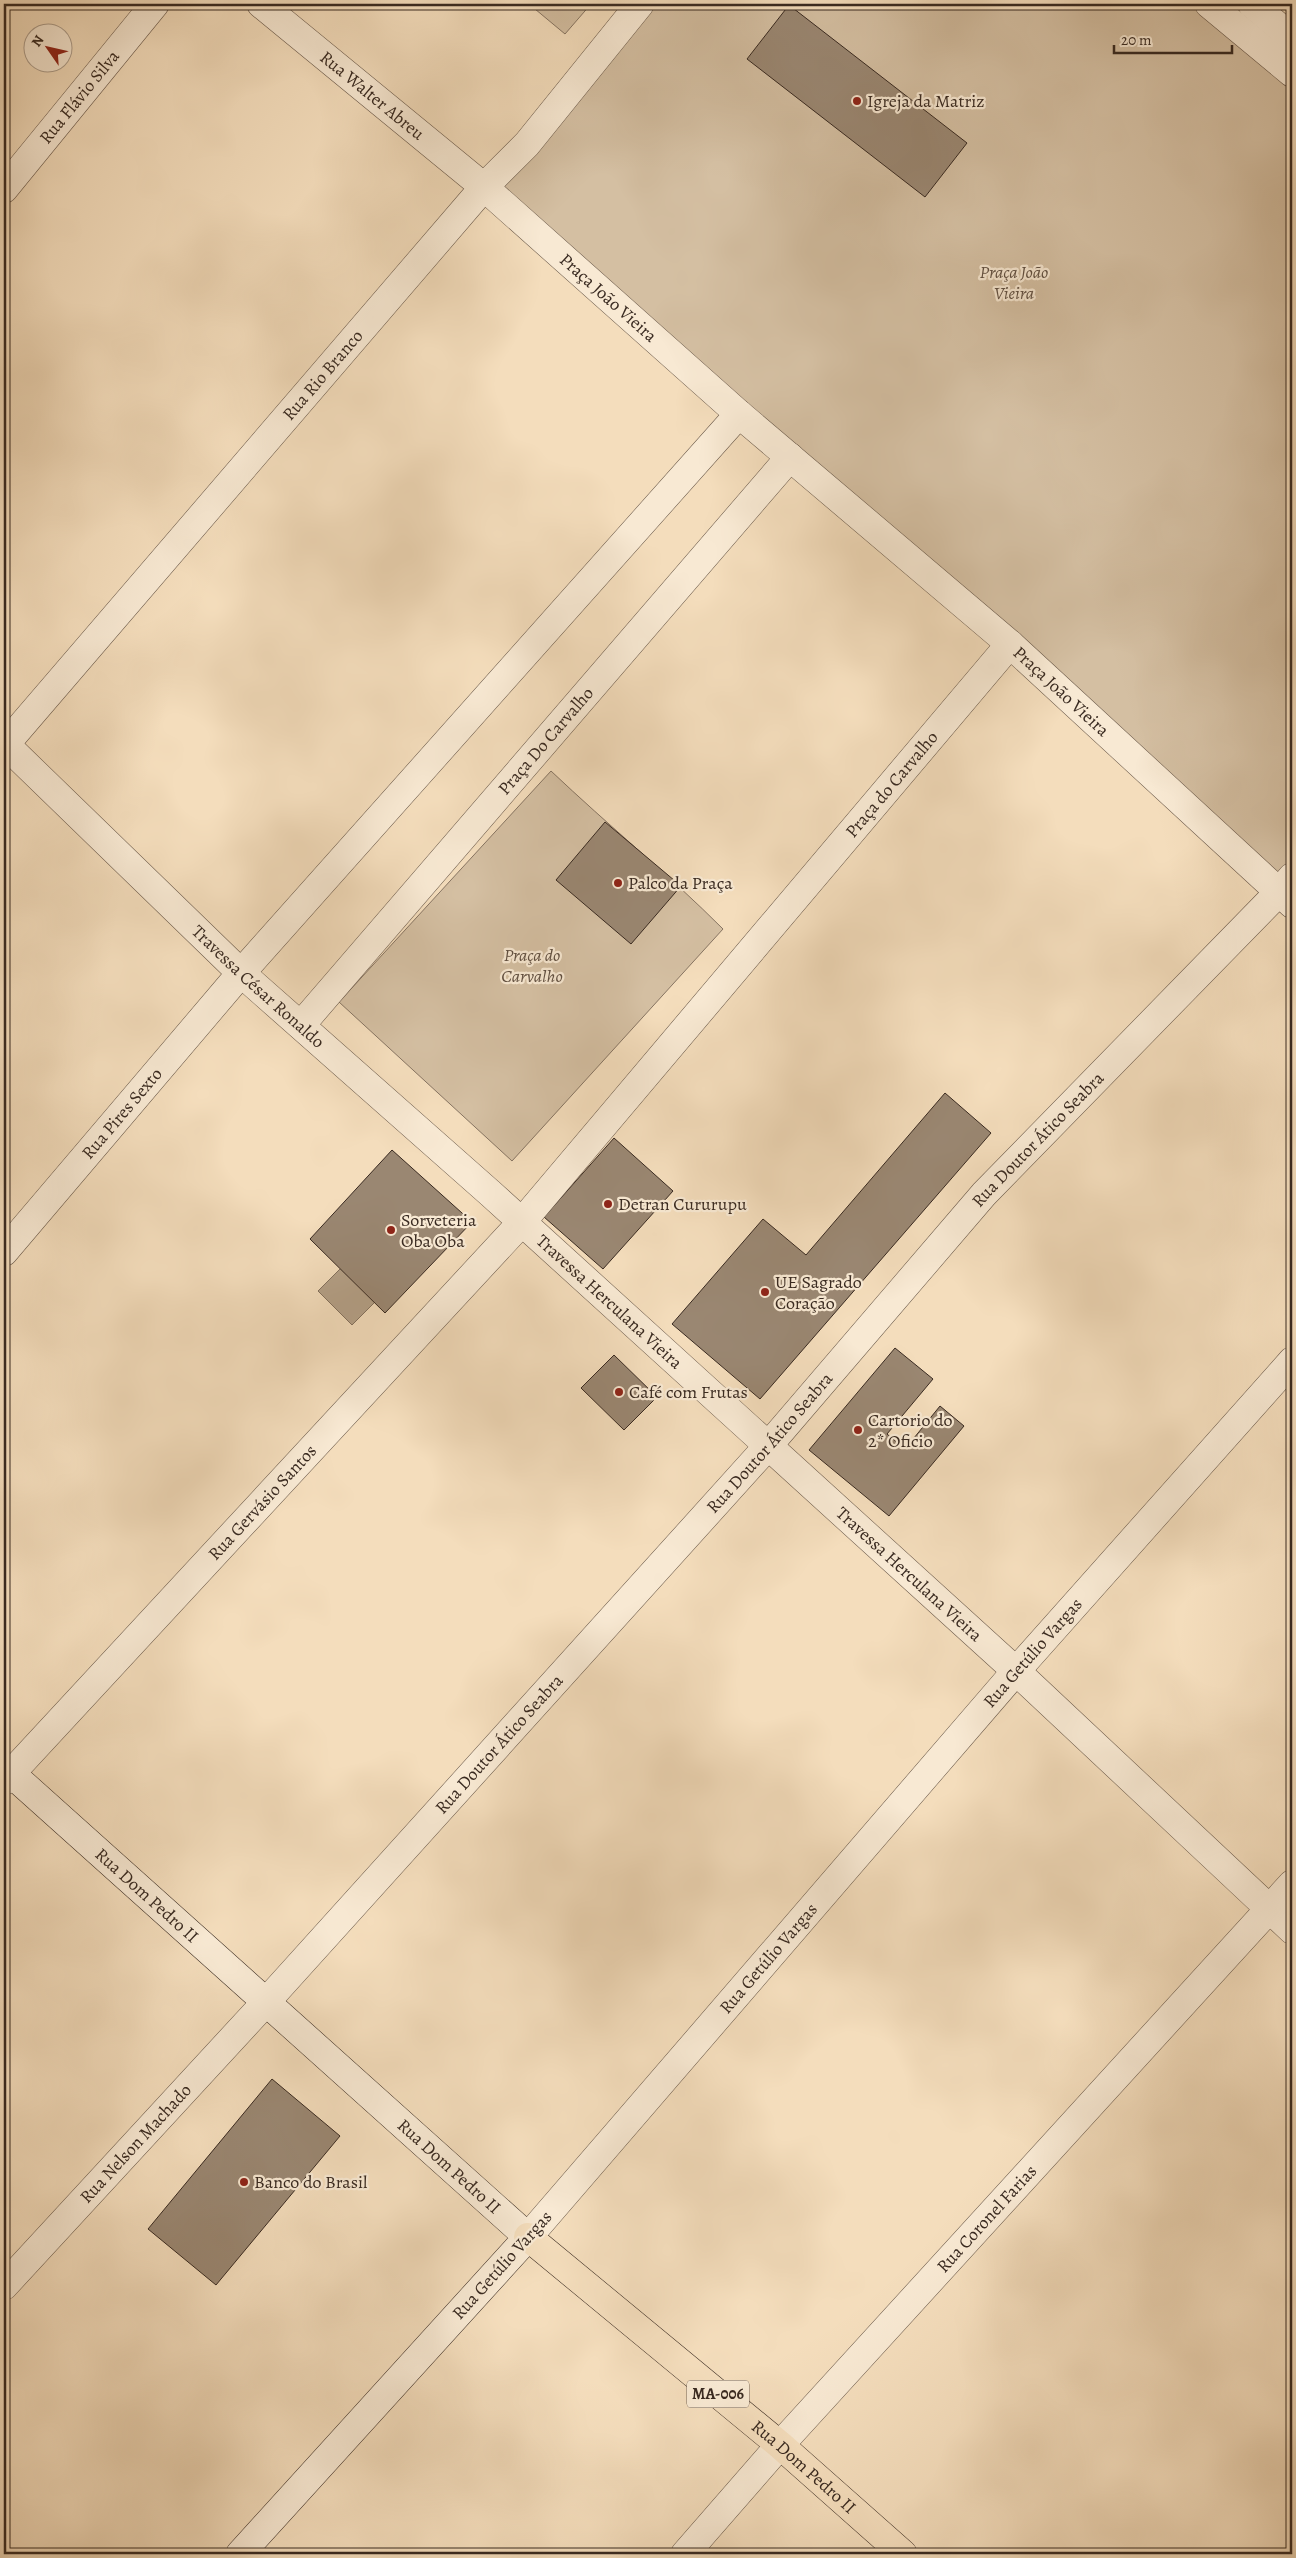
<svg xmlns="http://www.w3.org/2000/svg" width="1296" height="2558" font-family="Alegreya,serif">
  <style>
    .green { fill: #d4bfa2; stroke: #867462 }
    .water { fill: #b4a087; stroke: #83715e }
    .building { fill: #9a8772; stroke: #392a21 }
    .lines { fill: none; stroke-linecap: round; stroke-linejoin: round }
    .street-casing { stroke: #685748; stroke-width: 29 }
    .secondary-casing { stroke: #392a21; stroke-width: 29 }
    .primary-casing { stroke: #392a21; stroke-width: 29 }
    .street { stroke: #f8e9d3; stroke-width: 28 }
    .secondary { stroke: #f8e9d3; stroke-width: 28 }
    .primary { stroke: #f4ddbc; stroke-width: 28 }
    .poi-dot { fill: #8f2418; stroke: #f8e9d3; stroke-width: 2 }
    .labels { text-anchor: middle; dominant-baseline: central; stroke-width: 4.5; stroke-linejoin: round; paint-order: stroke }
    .shield { fill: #f8e9d3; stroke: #726356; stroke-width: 1 }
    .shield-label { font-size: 16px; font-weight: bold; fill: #392a21 }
    .street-label { font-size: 18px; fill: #392a21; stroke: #f8e9d3 }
    .poi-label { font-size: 18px; fill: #392a21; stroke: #f8e9d3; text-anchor: start }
    .park-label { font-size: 18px; font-style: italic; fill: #604f41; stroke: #f8e9d3 }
  </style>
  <rect width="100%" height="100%" fill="#f4ddbc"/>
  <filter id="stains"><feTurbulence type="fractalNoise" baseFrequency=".004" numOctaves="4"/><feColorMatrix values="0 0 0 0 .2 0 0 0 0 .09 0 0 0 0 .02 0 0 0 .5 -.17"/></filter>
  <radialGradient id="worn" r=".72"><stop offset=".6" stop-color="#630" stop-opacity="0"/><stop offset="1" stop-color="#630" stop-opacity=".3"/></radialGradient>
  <path class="green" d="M529,4H591L565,34Z
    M640,4H1252L1292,38V877L1279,892L484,187Z
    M551,771C608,825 668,874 723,929L512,1161L339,1002Z"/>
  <path class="water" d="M341,1268L375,1302L352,1325L318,1291Z"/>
  <path class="building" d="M789,5L967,143L925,197L747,59Z
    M605,822L681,886L631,944L556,880Z
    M945,1093L991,1133L760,1399L672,1324L763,1219L806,1255Z
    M614,1138L673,1191L603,1269L544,1217Z
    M392,1150L472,1222L385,1313L310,1239Z
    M895,1348L933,1379L887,1434L905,1449L940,1406L964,1426L889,1516L809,1450Z
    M614,1355L657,1397L624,1430L581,1388Z
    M272,2079L340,2136L216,2285L148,2229Z"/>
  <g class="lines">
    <defs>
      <g id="street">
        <path id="s1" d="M261,4L484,187L739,414L1010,644L1279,892L1292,877"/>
        <path d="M1209,4L1292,73"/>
        <path d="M1252,4L1292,38"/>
        <path id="s2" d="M4,189L155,4"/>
        <path id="s3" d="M4,743L241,973L490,1193L1016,1671L1292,1930"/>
        <path id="s4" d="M4,746L484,187L527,144L640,4"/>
        <path id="s5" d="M301,1025L790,457"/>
        <path id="s6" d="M4,1252L241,973L739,414"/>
        <path id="s7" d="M4,1781L521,1223L1010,644"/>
        <path id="s8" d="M528,2237L1016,1671L1292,1361"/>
        <path id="s9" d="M4,2286L266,2002L768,1446L984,1194L1279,892L1292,904"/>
        <path id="s10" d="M685,2554L780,2445L1292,1884"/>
      </g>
      <g id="secondary">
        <path id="s11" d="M4,1767L528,2237L240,2554"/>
      </g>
      <g id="primary">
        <path id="s12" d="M528,2237L780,2445L903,2554"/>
      </g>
    </defs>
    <use href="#street" class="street-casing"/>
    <use href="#secondary" class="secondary-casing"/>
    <use href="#primary" class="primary-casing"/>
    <use href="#street" class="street"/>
    <use href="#secondary" class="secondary"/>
    <use href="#primary" class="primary"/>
  </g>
  <g class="poi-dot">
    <circle cx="857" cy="101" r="5"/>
    <circle cx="618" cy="883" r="5"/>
    <circle cx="608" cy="1204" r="5"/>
    <circle cx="391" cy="1230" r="5"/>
    <circle cx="765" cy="1292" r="5"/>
    <circle cx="619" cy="1392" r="5"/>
    <circle cx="858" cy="1430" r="5"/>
    <circle cx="244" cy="2182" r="5"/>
  </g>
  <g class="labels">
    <rect class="shield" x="687" y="2380.5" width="62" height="27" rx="4"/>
    <g class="shield-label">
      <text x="718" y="2394">MA-006</text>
    </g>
    <g class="street-label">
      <text stroke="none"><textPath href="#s1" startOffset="144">Rua Walter Abreu</textPath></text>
      <text stroke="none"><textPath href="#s2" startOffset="119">Rua Flávio Silva</textPath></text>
      <text stroke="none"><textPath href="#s1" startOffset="455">Praça João Vieira</textPath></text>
      <text stroke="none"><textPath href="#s4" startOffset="489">Rua Rio Branco</textPath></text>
      <text stroke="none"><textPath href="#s1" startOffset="1055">Praça João Vieira</textPath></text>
      <text stroke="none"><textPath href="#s5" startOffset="375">Praça Do Carvalho</textPath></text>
      <text stroke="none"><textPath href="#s7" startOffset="1335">Praça do Carvalho</textPath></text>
      <text stroke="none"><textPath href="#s3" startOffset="352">Travessa César Ronaldo</textPath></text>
      <text stroke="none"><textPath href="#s6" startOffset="182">Rua Pires Sexto</textPath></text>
      <text stroke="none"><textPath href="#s9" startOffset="1544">Rua Doutor Ático Seabra</textPath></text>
      <text stroke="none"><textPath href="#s3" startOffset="824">Travessa Herculana Vieira</textPath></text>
      <text stroke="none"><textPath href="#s9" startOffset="1139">Rua Doutor Ático Seabra</textPath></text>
      <text stroke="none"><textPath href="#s7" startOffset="380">Rua Gervásio Santos</textPath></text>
      <text stroke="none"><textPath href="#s3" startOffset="1229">Travessa Herculana Vieira</textPath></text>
      <text stroke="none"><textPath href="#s8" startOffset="772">Rua Getúlio Vargas</textPath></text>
      <text stroke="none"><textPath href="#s9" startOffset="734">Rua Doutor Ático Seabra</textPath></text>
      <text stroke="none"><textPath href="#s11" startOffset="192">Rua Dom Pedro II</textPath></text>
      <text stroke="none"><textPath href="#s8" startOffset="368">Rua Getúlio Vargas</textPath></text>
      <text stroke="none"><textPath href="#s9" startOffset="194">Rua Nelson Machado</textPath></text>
      <text stroke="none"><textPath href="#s11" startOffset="598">Rua Dom Pedro II</textPath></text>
      <text stroke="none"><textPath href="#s10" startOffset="451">Rua Coronel Farias</textPath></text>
      <text transform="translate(502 2265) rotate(-48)">Rua Getúlio Vargas</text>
      <text stroke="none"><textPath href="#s12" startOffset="359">Rua Dom Pedro II</textPath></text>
    </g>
    <g class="poi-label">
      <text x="867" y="101">Igreja da Matriz</text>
      <text x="628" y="883">Palco da Praça</text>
      <text x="618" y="1204">Detran Cururupu</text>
      <text x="401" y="1220">Sorveteria<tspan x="401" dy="21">Oba Oba</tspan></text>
      <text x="775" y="1282">UE Sagrado<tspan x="775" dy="21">Coração</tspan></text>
      <text x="629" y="1392">Café com Frutas</text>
      <text x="868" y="1420">Cartorio do<tspan x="868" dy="21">2* Oficio</tspan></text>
      <text x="254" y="2182">Banco do Brasil</text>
    </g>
    <g class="park-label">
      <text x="1014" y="272">Praça João<tspan x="1014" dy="21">Vieira</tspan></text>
      <text x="532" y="955">Praça do<tspan x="532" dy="21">Carvalho</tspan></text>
    </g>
  </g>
  <rect width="1296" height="2558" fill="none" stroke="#f4ddbc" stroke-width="20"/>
  <rect x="5" y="5" width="1286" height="2548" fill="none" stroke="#392a21" stroke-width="2.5"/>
  <rect x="10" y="10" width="1276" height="2538" fill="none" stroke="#392a21"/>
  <g transform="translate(48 48) rotate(304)"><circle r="24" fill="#f8e9d3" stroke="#ac9d8c"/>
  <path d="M0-4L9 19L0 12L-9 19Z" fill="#8f2418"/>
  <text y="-8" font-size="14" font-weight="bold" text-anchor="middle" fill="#392a21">N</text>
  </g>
  <path d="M1114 45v8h118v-8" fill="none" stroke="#392a21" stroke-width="2.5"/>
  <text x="1121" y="45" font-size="15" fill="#392a21" stroke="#f8e9d3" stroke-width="4" paint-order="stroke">20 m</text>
  <rect width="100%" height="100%" filter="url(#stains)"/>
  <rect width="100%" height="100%" fill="url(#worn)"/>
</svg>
